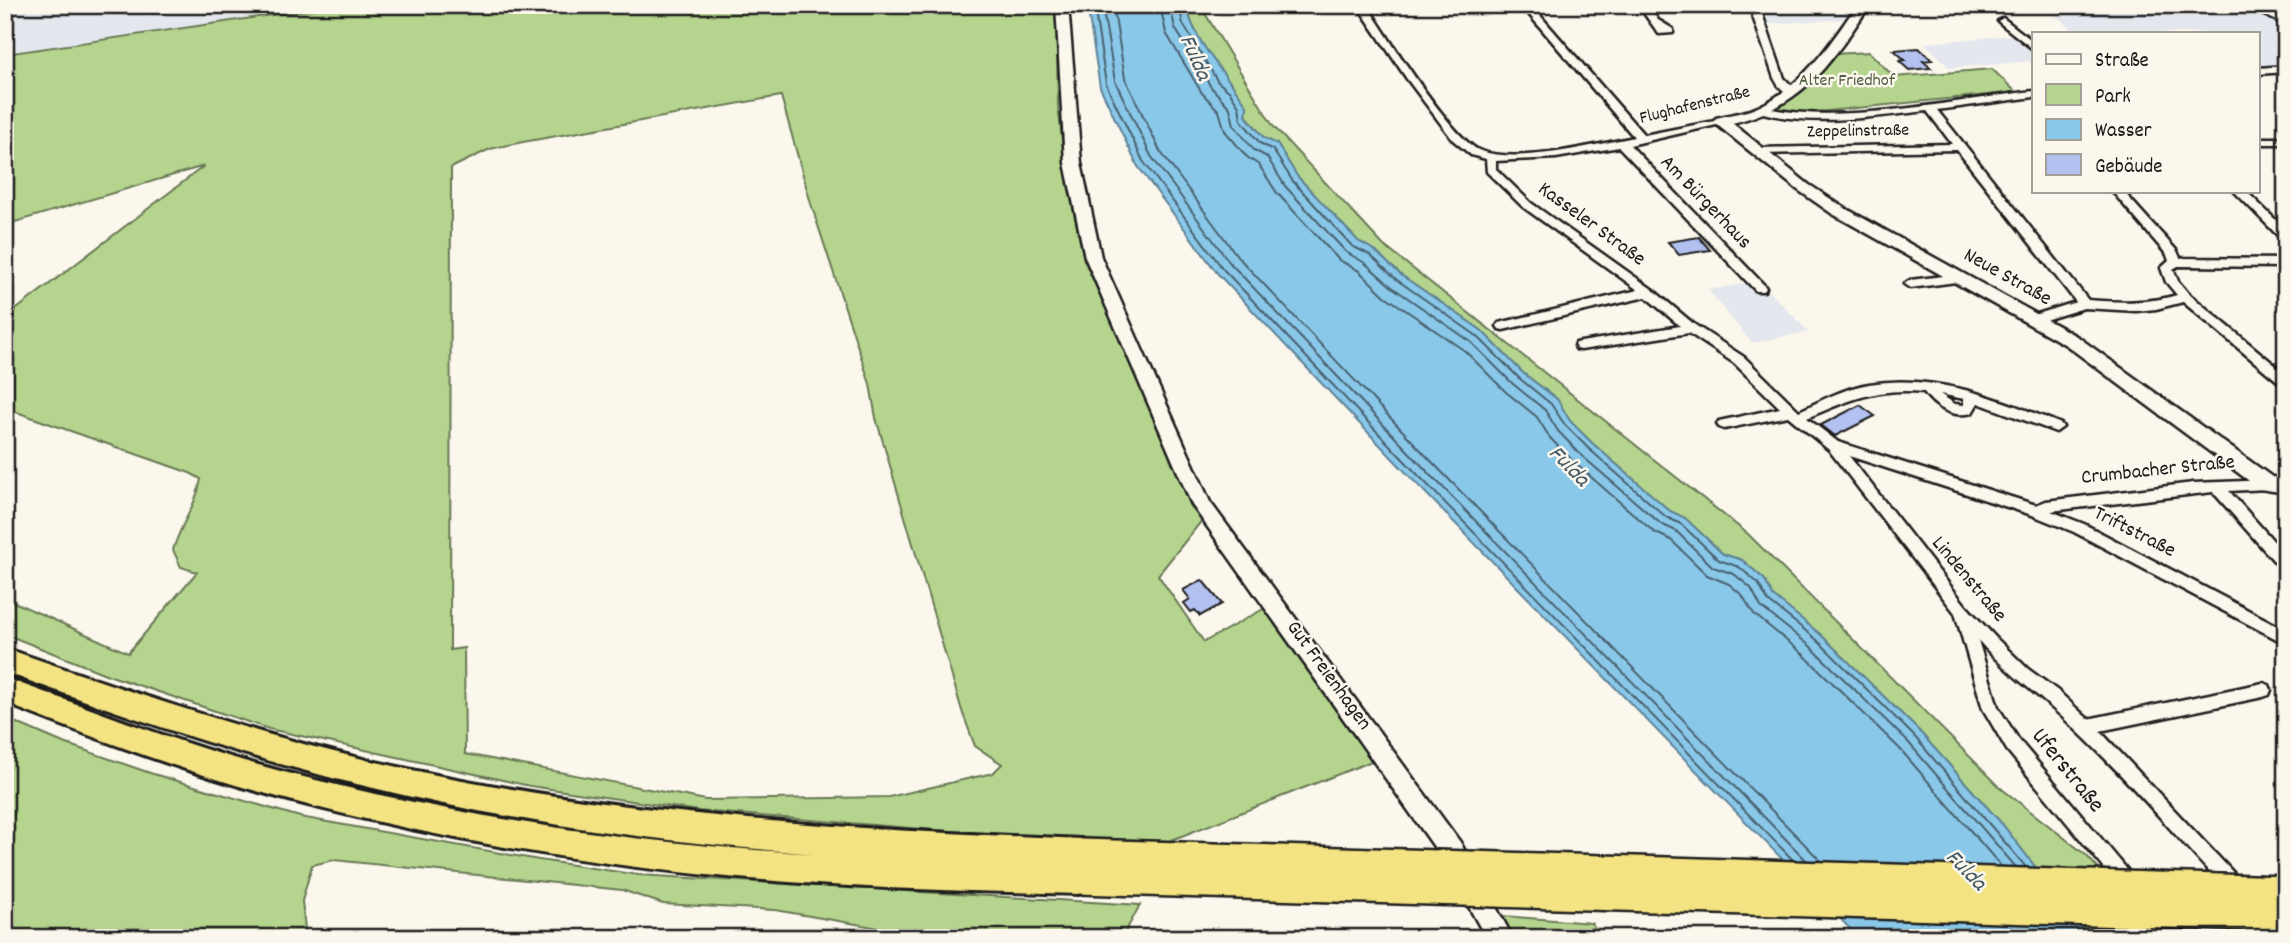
<svg xmlns="http://www.w3.org/2000/svg" width="2291" height="943" font-family="Dekko,sans-serif">
  <style>
    .built { fill: #e5e7ee }
    .green { fill: #b5d58e; stroke: #687855; stroke-width: 2; fill-rule: evenodd }
    .water { fill: #8ac8ea; stroke: #5e8398; stroke-width: 2 }
    .lines { fill: none; stroke-linecap: round; stroke-linejoin: round }
    .shore { stroke: #48616e; stroke-width: 2 }
    .building { fill: #b3c1f1; stroke: #1c1c1c; stroke-width: 2 }
    .street-casing { stroke: #1c1c1c; stroke-width: 5 }
    .secondary-casing { stroke: #1c1c1c; stroke-width: 5 }
    .highway-casing { stroke: #1c1c1c; stroke-width: 6 }
    .street { fill: #fbf7ec; fill-rule: evenodd }
    .secondary { fill: #fbf7ec; fill-rule: evenodd }
    .highway { fill: #f4e382; fill-rule: evenodd }
    .highway-bridge-casing { stroke: #1c1c1c; stroke-width: 34; stroke-linecap: butt }
    .highway-bridge { stroke: #f4e382; stroke-width: 29 }
    .labels { text-anchor: middle; dominant-baseline: central; stroke-width: 5; stroke-linejoin: round; paint-order: stroke }
    .far-park-label { font-size: 18px; fill: #525d44; stroke: #fbf7ec }
    .far-street-label { font-size: 18px; fill: #1c1c1c; stroke: #fbf7ec }
    .street-label { font-size: 21px; fill: #1c1c1c; stroke: #fbf7ec }
    .water-label { font-size: 23px; font-style: italic; fill: #425864; stroke: #fbf7ec }
    .near-street-label { font-size: 24px; fill: #1c1c1c; stroke: #fbf7ec }
  </style>
  <rect width="100%" height="100%" fill="#fbf7ec"/>
  <filter id="ink" filterUnits="userSpaceOnUse"><feTurbulence type="fractalNoise" baseFrequency=".0143" numOctaves="2"/><feDisplacementMap in="SourceGraphic" scale="14" xChannelSelector="R" yChannelSelector="G"/><feConvolveMatrix kernelMatrix="1 2 1 2 8 2 1 2 1" color-interpolation-filters="sRGB"/></filter>
  <g filter="url(#ink)">
    <path class="built" d="M5,5H341L5,54Z
      M1760,5H1858L1848,19L1767,24Z
      M2042,5H2236L2286,26V65L2258,68V33H2077Z
      M2013,35L2034,51V61L1950,68L1925,43Z
      M1759,281L1809,332L1752,343L1708,290Z"/>
    <path class="green" d="M341,5H1056L1058,106L1067,180L1084,260L1203,519L1158,575L1204,642L1267,607L1377,759L1169,841L987,834L699,811L530,786L269,729L108,675L5,634V598L128,653L197,572L181,567L173,550C180,525 197,504 201,479L190,473L5,408V318L204,166L5,225V54ZM781,96L811,204L870,384L876,418L962,711L975,746L1002,764L993,773L889,797L706,800L465,754L464,648L450,650L451,168L490,149L523,142Z
      M1186,5H1200L1273,126L1383,245L1748,534L2002,789L2086,855L2143,918L2112,938H2090L2003,825L1919,731L1820,634L1772,596L1764,579L1742,560L1723,554L1685,518L1670,511L1592,443L1570,421L1557,399L1523,373L1481,330L1401,275L1374,250L1358,241L1297,176L1277,144L1264,138L1246,115L1247,106C1226,73 1195,45 1186,5Z
      M1869,52L1894,77L1992,69L2016,92L1827,111L1796,112L1774,109L1804,88L1833,54Z
      M5,718L61,742L150,773L300,817L539,860L639,875L1140,905L1122,938H937L775,910L663,904L622,890L334,860L312,865L302,901L306,938H5Z
      M1503,916L1591,923L1603,938H1513Z"/>
    <path class="water" d="M1087,5H1186C1195,45 1226,73 1247,106L1246,116L1264,138L1277,144L1297,176L1358,241L1374,250L1401,275L1481,330L1523,373L1557,399L1570,421L1592,443L1670,511L1685,518L1723,554L1742,560L1764,579L1773,596L1820,634L1919,731L2003,825L2090,938H1859L1414,481L1218,274L1137,165L1100,87Z"/>
    <g class="lines">
      <path class="shore" d="M1094,5L1106,84L1143,161L1223,269L1419,476L1793,860
        M1102,5L1115,81L1151,156L1230,263L1426,470L1806,860
        M1113,5L1125,78L1160,151L1238,257L1433,463L1821,861
        M1160,5L1166,33L1202,93L1219,111L1225,131L1247,157L1259,165L1277,193L1339,260L1359,271L1385,296L1465,351L1506,392L1537,417L1550,438L1576,464L1654,532L1671,540L1707,575L1729,584L1742,595L1754,614L1803,654L1900,749L2001,866
        M1170,5L1175,28L1211,87L1230,108L1234,125L1254,150L1267,157L1285,186L1346,252L1365,263L1392,287L1471,342L1513,384L1545,410L1558,431L1582,456L1661,524L1676,531L1713,567L1734,574L1751,588L1761,607L1810,646L1908,742L2015,866
        M1179,5L1183,24L1218,82L1230,92L1239,106L1241,120L1260,143L1273,150L1292,180L1352,246L1370,255L1397,280L1477,336L1519,378L1551,404L1565,425L1588,448L1666,517L1681,524L1719,560L1739,567L1758,583L1768,601L1816,639L1914,736L2026,867"/>
    </g>
    <path class="building" d="M1919,48L1932,60L1923,61L1931,68L1909,70L1899,61L1905,60L1894,50Z
      M1699,237L1710,250L1679,255L1668,242Z
      M1860,405L1875,416L1835,436L1821,425Z
      M1202,580L1222,604L1200,616L1195,610L1191,612L1184,603L1190,599L1183,590Z"/>
    <g class="lines">
      <defs>
        <path id="street" d="M1357,5H1367C1385,33 1454,142 1481,151C1518,164 1595,145 1634,137L1521,5H1531L1644,135L1725,119V123L1630,145L1764,285L1766,288L1764,291H1756L1619,147L1556,158L1496,161V169L1531,203L1652,289L1695,325L1744,357L1799,411C1821,401 1844,388 1869,384C1935,373 2001,399 2061,424L2063,427L2056,432L1978,403L1972,413C1953,418 1935,408 1924,392C1879,387 1848,400 1807,418L1838,442L2036,505L2046,501L2193,483L2272,480L2274,484L2272,488L2267,489L2229,491L2286,555V571L2281,569L2213,492L2051,511L2084,524L2286,630V644L2074,532L2032,515L1849,456L1966,606L1997,639L2028,669L2058,691L2088,719L2263,683L2269,685L2271,690L2269,695L2263,697L2100,731L2242,882L2245,888L2242,894L2236,897L2230,894C2179,840 2130,781 2076,730C2044,698 2007,674 1978,640L1998,707L2019,740L2135,879L2138,885L2135,891L2129,894L2123,891L2007,750L1983,709L1955,613L1829,450L1788,416L1724,429L1719,427L1717,424L1719,421L1780,408L1734,363L1689,333L1581,350L1576,349L1575,346L1576,343L1581,342L1680,326L1646,297L1503,330L1499,329L1497,326L1499,323L1638,290L1523,207L1487,172L1486,159L1471,155L1453,140L1407,79ZM1940,394L1964,399V405L1955,404Z
          M1638,5H1648L1658,20L1673,29V33L1659,34Z
          M1749,5H1759L1784,78L1795,89V93C1784,95 1778,86 1774,78Z
          M2242,5H2255L2286,18V25Z
          M2003,18L2034,42V50L2000,23L1998,21Z
          M2286,66V72L2258,74V68Z
          M2034,91V97L1937,110L2088,300C2119,302 2146,304 2177,295L2166,282L2161,268L2169,261L2167,255L2112,191H2123L2177,251L2180,258L2286,259V267L2178,266L2173,269L2178,281L2189,294L2286,374V385L2281,384L2183,302L2156,309L2136,311L2084,308L2035,323L2031,322L2029,319L2031,316L2076,302L1957,150L1757,154L1752,151L1757,148L1952,144L1927,111C1871,117 1814,127 1759,112L1758,110L1763,107C1840,126 1954,100 2034,91Z
          M2258,138H2286V144H2258Z
          M2234,191H2246L2286,230V241L2282,240Z
          M1960,274L1966,278L1964,281L1910,288L1904,284L1910,280Z
          M2157,906C2169,911 2182,926 2187,938H2165L2148,915L2150,909Z
          M2265,909L2272,912L2286,926V938H2271L2258,924L2256,918L2258,912Z"/>
        <path id="secondary" d="M1056,5H1068L1081,163L1101,257L1210,502L1460,842L1513,938H1486L1442,858L1192,505L1085,257L1065,163Z
          M1857,5H1870C1830,63 1805,106 1732,123L1808,184L1843,207L2078,337L2272,477L2286,479V493L2260,489L2066,345L1831,213L1798,190L1716,124L1714,121L1716,118C1730,114 1745,113 1758,107C1802,87 1831,43 1857,5Z"/>
        <path id="highway" d="M5,648C141,696 277,742 417,771C636,817 858,830 1081,839L1092,844L1097,854L1092,864L1086,867L1090,868L1095,879L1090,890L1079,894C987,891 895,890 803,883C637,872 470,846 308,805C205,779 104,742 5,703V678C87,707 167,739 251,763C434,814 626,843 816,854C664,842 513,823 365,786C242,757 123,715 5,672Z"/>
      </defs>
      <use href="#street" class="street-casing"/>
      <use href="#secondary" class="secondary-casing"/>
      <use href="#highway" class="highway-casing"/>
      <use href="#street" class="street"/>
      <use href="#secondary" class="secondary"/>
      <use href="#highway" class="highway"/>
      <defs>
        <path id="highway-bridge" d="M1081,854L2286,891
          M1079,879L2286,917"/>
      </defs>
      <use href="#highway-bridge" class="highway-bridge-casing"/>
      <use href="#highway-bridge" class="highway-bridge"/>
    </g>
  </g>
  <g class="labels">
    <g class="far-park-label">
      <text x="1847" y="81">Alter Friedhof</text>
    </g>
    <g class="far-street-label">
      <text transform="translate(1695 106) rotate(-14)">Flughafenstraße</text>
      <text transform="translate(1858 132) rotate(-1)">Zeppelinstraße</text>
    </g>
    <g class="street-label">
      <text transform="translate(1705 203) rotate(46)">Am Bürgerhaus</text>
      <text transform="translate(1591 225) rotate(36)">Kasseler Straße</text>
      <text transform="translate(2007 278) rotate(29)">Neue Straße</text>
      <text transform="translate(2158 471) rotate(-6)">Crumbacher Straße</text>
      <text transform="translate(2134 533) rotate(27)">Triftstraße</text>
      <text transform="translate(1968 580) rotate(50)">Lindenstraße</text>
      <text transform="translate(1328 676) rotate(54)">Gut Freienhagen</text>
    </g>
    <g class="water-label">
      <text transform="translate(1194 58) rotate(66)">Fulda</text>
      <text transform="translate(1568 467) rotate(46)">Fulda</text>
      <text transform="translate(1965 871) rotate(46)">Fulda</text>
    </g>
    <g class="near-street-label">
      <text transform="translate(2067 771) rotate(51)">Uferstraße</text>
    </g>
  </g>
  <rect width="2291" height="943" fill="none" stroke="#fbf7ec" stroke-width="28"/>
  <rect x="14" y="14" width="2263" height="915" fill="none" stroke="#1c1c1c" stroke-width="2.5" filter="url(#ink)"/>
  <rect x="2032" y="32" width="228" height="161" fill="#fbf7ec" stroke="#a29f99" stroke-width="2"/>
  <rect x="2046" y="54" width="35" height="10" fill="#fbf7ec" stroke="#a29f99" stroke-width="2"/>
  <text x="2095" y="66" font-size="21" fill="#1c1c1c">Straße</text>
  <rect x="2046" y="84" width="35" height="21" fill="#b5d58e" stroke="#a29f99" stroke-width="2"/>
  <text x="2095" y="102" font-size="21" fill="#1c1c1c">Park</text>
  <rect x="2046" y="119" width="35" height="21" fill="#8ac8ea" stroke="#a29f99" stroke-width="2"/>
  <text x="2095" y="136" font-size="21" fill="#1c1c1c">Wasser</text>
  <rect x="2046" y="154" width="35" height="21" fill="#b3c1f1" stroke="#a29f99" stroke-width="2"/>
  <text x="2095" y="172" font-size="21" fill="#1c1c1c">Gebäude</text>
</svg>
